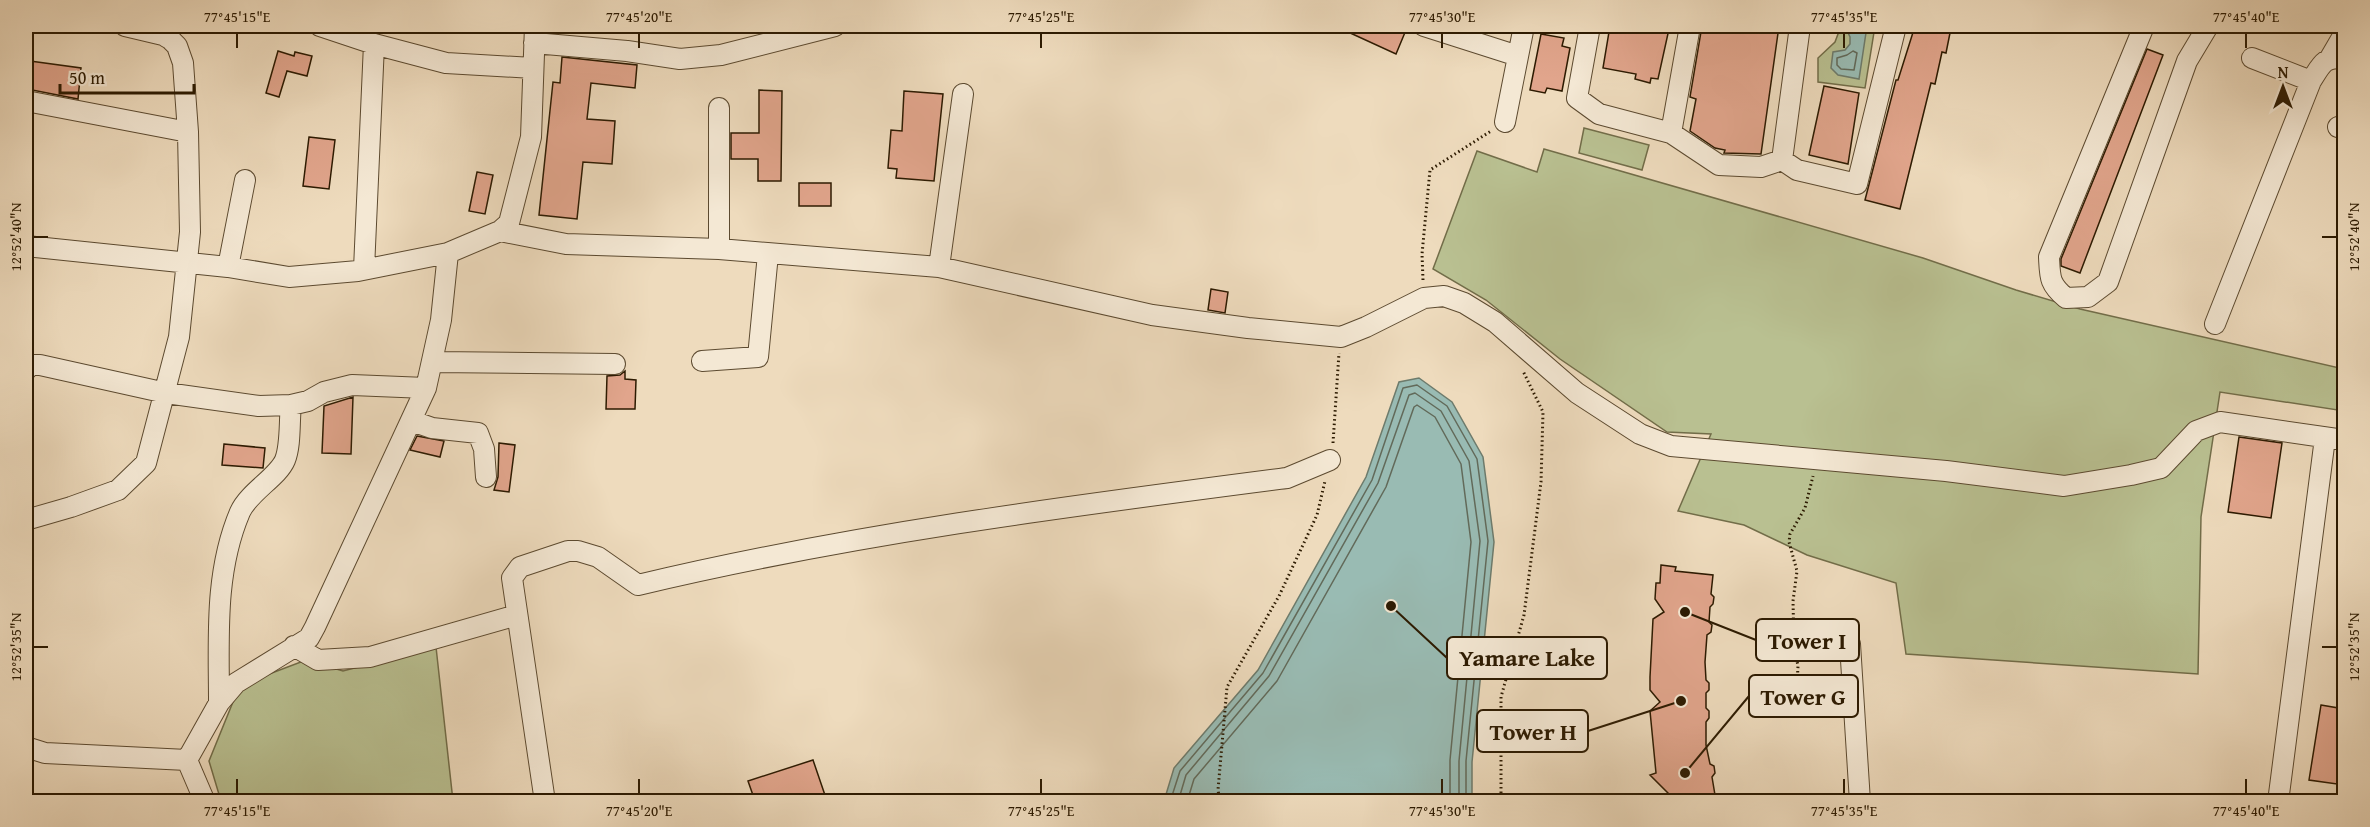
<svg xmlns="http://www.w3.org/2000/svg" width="2370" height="827" font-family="'Gentium Book Plus',serif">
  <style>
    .green { fill: #b9c091; stroke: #726d49; stroke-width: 1.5 }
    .water { fill: #99bbb3; stroke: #6d7b6c; stroke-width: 1.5 }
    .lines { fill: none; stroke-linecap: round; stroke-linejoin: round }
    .shore { stroke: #626a5a; stroke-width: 1.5 }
    .building { fill: #e1a58c; stroke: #2c1a01; stroke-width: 1.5 }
    .minor-casing { stroke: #5c4a30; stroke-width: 22 }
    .path { stroke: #2c1a01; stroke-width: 3; stroke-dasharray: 1.5 3; stroke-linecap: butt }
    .minor { stroke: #f4e8d4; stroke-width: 20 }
    .ticks { fill: none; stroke: #2c1a01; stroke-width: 2 }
    .leader { fill: none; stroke: #2c1a01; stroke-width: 2 }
    .callout-dot { fill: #2c1a01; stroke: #f4e8d4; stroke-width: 2 }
    .callout { fill: #f4e8d4; stroke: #2c1a01; stroke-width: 2 }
    .callout-label { font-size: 24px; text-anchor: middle; font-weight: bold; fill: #2c1a01 }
    .neatline { fill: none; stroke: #2c1a01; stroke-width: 2 }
    .ticks-label { font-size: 15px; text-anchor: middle; fill: #2c1a01 }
  </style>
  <rect width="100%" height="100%" fill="#eedbbd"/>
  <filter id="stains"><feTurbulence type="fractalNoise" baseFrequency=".00333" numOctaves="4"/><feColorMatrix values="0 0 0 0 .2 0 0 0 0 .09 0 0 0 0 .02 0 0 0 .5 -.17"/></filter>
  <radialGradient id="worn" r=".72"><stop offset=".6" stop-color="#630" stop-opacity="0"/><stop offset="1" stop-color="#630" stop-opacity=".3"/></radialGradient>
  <path class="green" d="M1841,26H1875L1865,88L1818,82V58L1835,42Z
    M1584,128L1649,145L1642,170L1579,153Z
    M1544,149L1923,258L2016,290L2080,309L2344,369V411L2220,392L2201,517L2198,674L1906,654L1896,583L1807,555L1744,525L1678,511L1711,434L1667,432L1560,359L1486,300L1433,269L1477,151L1537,172Z
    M436,647L453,801H221L209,761L235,697L256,679L306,660L343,671Z"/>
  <path class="water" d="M1845,26H1867L1859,79L1838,75L1831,68L1833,52L1845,50L1850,44V37Z
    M1419,378L1452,402L1483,457L1494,542L1472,762V801H1164L1174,768L1258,670L1366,477L1399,382Z"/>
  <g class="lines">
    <path class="shore" d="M1853,51L1857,53L1854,70L1841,69L1837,65V58L1847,55Z
      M1170,802L1180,771L1263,673L1372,480L1403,388L1417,385L1447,406L1477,459L1488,541L1466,761V802
      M1178,802L1186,775L1269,676L1378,483L1409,395L1415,393L1441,411L1469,461L1480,541L1459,761V802
      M1187,802L1194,779L1277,681L1386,487L1414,407L1417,405L1435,417L1461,464L1471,542L1450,760V802"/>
  </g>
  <path class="building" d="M1335,26H1394L1406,30L1396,54Z
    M1610,26H1668L1667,29H1669L1658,79L1651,78L1650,83L1635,79L1636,74L1603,68Z
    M1702,26H1779L1761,154L1724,153L1725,150L1715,148L1690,131L1696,99L1690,97Z
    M1915,26H1942L1951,28L1946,53L1942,52L1935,84L1931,83L1900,209L1865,200L1896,80H1898Z
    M1541,34L1564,38L1562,46L1570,48L1562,91L1547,88L1545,93L1530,90Z
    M2147,49L2163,55L2080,273L2061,266V259Z
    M278,51L294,56L295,52L312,56L307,76L287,71L279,97L266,93Z
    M562,57L637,65L635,88L591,83L587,119L615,121L612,164L583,162L577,219L539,215L553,82L560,83Z
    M30,61L81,68L78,99L27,89Z
    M1824,86L1859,93L1848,164L1809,155Z
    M759,90L782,91L781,181H758V159H731V133H759Z
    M904,91L943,94L934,181L896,178L897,169L888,168L891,130L902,131Z
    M309,137L335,140L329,189L303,186Z
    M477,172L493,175L485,214L469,211Z
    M799,183H831V206H799Z
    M1211,289L1228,292L1225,313L1208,310Z
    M625,371V379L636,380L635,409H606L607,376L620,375Z
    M353,397L351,454L322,453L324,406Z
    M417,436L444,441L440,457L410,450Z
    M2239,437L2282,443L2271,518L2228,512Z
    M499,443L515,445L509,492L494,490L498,477Z
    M224,444L265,448L263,468L222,465Z
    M1661,565L1676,567L1675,571L1713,575L1711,594L1714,597L1713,604L1710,607L1709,622L1712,625L1711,632L1707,635L1705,662L1706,680L1709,683V690L1706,693V708L1709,711V718L1706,722V745L1710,764L1714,766L1715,773L1712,777L1716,801H1676L1650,775L1656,773L1650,711L1660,702L1650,690V677L1653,619L1664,612L1655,599L1656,583H1660Z
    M2321,705L2344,709V785L2309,780Z
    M813,760L827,801H755L748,781Z"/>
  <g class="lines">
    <defs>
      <path id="minor" d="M320,26L374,44L446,63L533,68
        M1424,26L1518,56
        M1590,26L1577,98L1599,114L1671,133L1719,165L1761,167L1782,160L1800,26
        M2144,26L2049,257C2050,277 2049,284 2066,298L2088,297L2108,282L2187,61L2208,26
        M534,43L627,51L680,59L721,55L835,26
        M2252,58L2311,81
        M2330,58L2344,34
        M26,101L188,132
        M1505,122L1524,26
        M2338,127L2344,129
        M1671,133L1690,26
        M1782,160L1797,170L1857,184L1896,26
        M500,231L566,244L719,249L939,267L1152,315L1248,328L1341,337L1366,327L1424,298L1444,296L1464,303L1495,322L1577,393L1640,434L1671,446L1946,471L2064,486L2131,475L2161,468L2196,431L2220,422L2344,440
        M26,246L228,267L289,277L358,271L448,253L500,231L509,223L531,137L535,26
        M719,249V108
        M228,267L245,180
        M939,267L963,94
        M364,269L374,44
        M2215,324L2311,81C2322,64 2323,57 2344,58
        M702,361L758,357L768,254
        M433,362L615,364
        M26,370L31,365H40L166,393L259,406L291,405L308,401L324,392L352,385L426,388
        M412,421L432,428L478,433L484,449L486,477
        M26,520L71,507L118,490L146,463L179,337L190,232L188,132L183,63L177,46L170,39L163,35L125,26
        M1850,644L1860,802
        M294,646L318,660L370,657L517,615
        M219,703C219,639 214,573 240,512C249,492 278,477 285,460C291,445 289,422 291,405
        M26,747L45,753L187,760
        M187,760L219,703L236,683L309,638L315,627L426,388L441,320L448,253
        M187,760L205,802
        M545,802L512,578L520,567L568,551H578L598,557L638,585C851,534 1070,506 1287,478L1330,460
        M2278,802L2325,438"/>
    </defs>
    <use href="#minor" class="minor-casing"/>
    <path class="path" d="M1423,280L1422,254L1430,170L1491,131
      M1333,443L1339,353
      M1796,704L1798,666L1794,646L1793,601L1797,571L1789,542L1790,534L1805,508L1813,476
      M1220,802L1218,790L1227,687L1279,596L1317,515L1325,481
      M1501,802V697L1524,615L1541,482L1543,412L1523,371"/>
    <use href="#minor" class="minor"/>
  </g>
  <path class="ticks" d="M237,33V48M639,33V48M1041,33V48M1442,33V48M1844,33V48M2246,33V48M33,237H48M2322,237H2337M33,647H48M2322,647H2337M237,779V794M639,779V794M1041,779V794M1442,779V794M1844,779V794M2246,779V794"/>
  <path class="leader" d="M1685 612L1756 640M1391 606L1447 658M1685 773L1749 696M1681 701L1588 731"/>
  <g class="callout-dot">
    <circle cx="1685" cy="612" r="6"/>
    <circle cx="1391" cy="606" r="6"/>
    <circle cx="1685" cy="773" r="6"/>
    <circle cx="1681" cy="701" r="6"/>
  </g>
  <g class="callout">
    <rect x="1756" y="619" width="103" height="42" rx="6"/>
    <rect x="1447" y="637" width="160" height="42" rx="6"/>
    <rect x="1749" y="675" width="109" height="42" rx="6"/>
    <rect x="1477" y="710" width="111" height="42" rx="6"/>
  </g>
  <g class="callout-label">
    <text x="1807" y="649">Tower I</text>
    <text x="1527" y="666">Yamare Lake</text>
    <text x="1803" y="705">Tower G</text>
    <text x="1533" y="740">Tower H</text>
  </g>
  <rect width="2370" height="827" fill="none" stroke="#eedbbd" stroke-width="66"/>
  <g transform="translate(2283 87)" stroke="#f4e8d4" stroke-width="4.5" paint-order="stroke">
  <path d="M0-4.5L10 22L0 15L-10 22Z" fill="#2c1a01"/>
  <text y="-9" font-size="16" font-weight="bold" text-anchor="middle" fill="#2c1a01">N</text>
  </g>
  <path d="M60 84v9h134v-9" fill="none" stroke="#2c1a01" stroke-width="3"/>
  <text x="69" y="84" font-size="18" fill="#2c1a01" stroke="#f4e8d4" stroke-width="4.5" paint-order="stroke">50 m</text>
  <rect x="33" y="33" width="2304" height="761" class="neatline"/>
  <g class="ticks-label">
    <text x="237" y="22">77°45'15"E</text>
    <text x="639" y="22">77°45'20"E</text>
    <text x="1041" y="22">77°45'25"E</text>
    <text x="1442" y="22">77°45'30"E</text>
    <text x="1844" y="22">77°45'35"E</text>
    <text x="2246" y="22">77°45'40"E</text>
    <text transform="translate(16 237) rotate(-90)" y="5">12°52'40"N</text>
    <text transform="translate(2354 237) rotate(-90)" y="5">12°52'40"N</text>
    <text transform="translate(16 647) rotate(-90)" y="5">12°52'35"N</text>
    <text transform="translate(2354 647) rotate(-90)" y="5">12°52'35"N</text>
    <text x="237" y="816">77°45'15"E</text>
    <text x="639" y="816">77°45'20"E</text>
    <text x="1041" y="816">77°45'25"E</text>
    <text x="1442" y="816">77°45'30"E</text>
    <text x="1844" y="816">77°45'35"E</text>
    <text x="2246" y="816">77°45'40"E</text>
  </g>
  <rect width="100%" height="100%" filter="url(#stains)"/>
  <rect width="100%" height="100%" fill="url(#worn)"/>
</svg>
